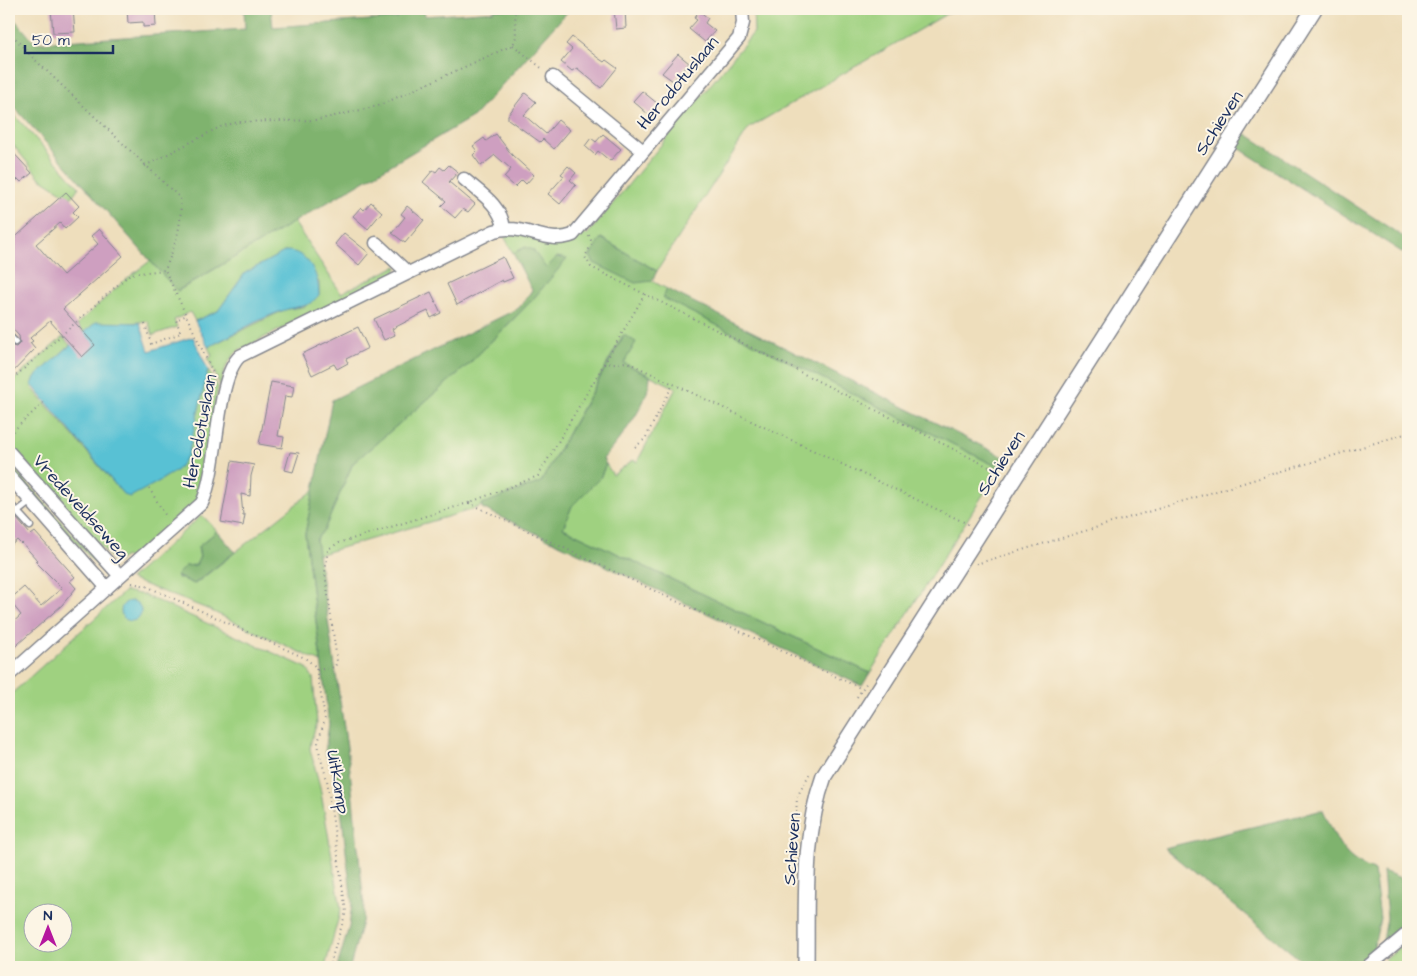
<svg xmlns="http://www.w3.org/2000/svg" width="1417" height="976" font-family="'Architects Daughter',sans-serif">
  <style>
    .green { fill: #9fd180; stroke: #5d806f; fill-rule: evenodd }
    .forest { fill: #7fb36e; stroke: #4d7166 }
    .water { fill: #58c1d4; stroke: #3a7899 }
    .building { fill: #ce9fc0 }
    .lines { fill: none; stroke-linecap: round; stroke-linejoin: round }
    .service-casing { stroke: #84868d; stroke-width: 9 }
    .minor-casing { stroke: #84868d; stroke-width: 15 }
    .tertiary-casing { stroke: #84868d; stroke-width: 18 }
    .path { stroke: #84868d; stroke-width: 2; stroke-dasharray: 1 4; stroke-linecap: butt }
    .service { stroke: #fff; stroke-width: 6 }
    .minor { stroke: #fff; stroke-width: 12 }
    .tertiary { stroke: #fff; stroke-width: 15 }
    .labels { text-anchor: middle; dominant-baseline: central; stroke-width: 4; stroke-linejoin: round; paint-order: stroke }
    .street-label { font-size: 18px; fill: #1b2f5e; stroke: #fcf5e5 }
  </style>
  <rect width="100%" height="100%" fill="#fcf5e5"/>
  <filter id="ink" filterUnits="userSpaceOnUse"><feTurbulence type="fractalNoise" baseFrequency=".02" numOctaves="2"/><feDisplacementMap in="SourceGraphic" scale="10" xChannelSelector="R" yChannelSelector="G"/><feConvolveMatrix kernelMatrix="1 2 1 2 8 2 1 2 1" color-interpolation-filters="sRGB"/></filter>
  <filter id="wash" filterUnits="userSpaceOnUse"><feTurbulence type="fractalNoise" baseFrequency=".0096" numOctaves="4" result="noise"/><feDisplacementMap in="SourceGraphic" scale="20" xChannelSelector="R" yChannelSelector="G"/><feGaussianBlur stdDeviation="1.12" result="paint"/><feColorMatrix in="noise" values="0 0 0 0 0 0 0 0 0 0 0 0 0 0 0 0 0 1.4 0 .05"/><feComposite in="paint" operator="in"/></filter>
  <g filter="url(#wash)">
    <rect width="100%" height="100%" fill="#eedebc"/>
    <path class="green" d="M753,9H955L749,128L657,271L601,238L590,256L641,281H652L667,289L663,298L1000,468L870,673L563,528L572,506L600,478L606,464L613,475L633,460L637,462L676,388L624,363L623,335L541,482L474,509L317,555L316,540L325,528L353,463L469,364L534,298L546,269L526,247L513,253L503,234L583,232L587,235L754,32Z
      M9,109L79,187L71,198L40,178L9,140Z
      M294,222L341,293L397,266L396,272L239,350C227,361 223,371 221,387L208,359L212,356L208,347L286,309L304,307L319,295V282L286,251L245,273L218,311L195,321L190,312L174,320L177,327L153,335L148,321L90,327L84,332L77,324L124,281L150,261L178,291Z
      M63,337L70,345L35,377L32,388L124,495L156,483L177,470L188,455L208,370L218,387L208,440L211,442L198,499L131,561L125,556L117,563L113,560L9,443V384Z
      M9,463L106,572L107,576L9,470Z
      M314,490L305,534L321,662L205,608L130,579L202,515L217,531L198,547L200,559L196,565L176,577L195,584Z
      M125,591L144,595L307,668L313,678L317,723L311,741L310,749L320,787L341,909L325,967H9V696ZM32,914H62V944H32Z
      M1408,940V967H1390L1385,959Z"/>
    <path class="forest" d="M244,9H271L273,27L397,18V9H424L425,16L494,11V9H570L474,116L177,291L9,101V13L35,43L245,29Z
      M1245,133L1408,240V256L1237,147Z
      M601,238L657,271L652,281L635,283L594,263L590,256Z
      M526,247L533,250L546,268L557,257L567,259L534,298L469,364L353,463L325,528L316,540L349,761L364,905L363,918L350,967H337L349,927L352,903L338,783L325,752L329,724L305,534L332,400L519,308L532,290L513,253Z
      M667,289L1006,458L1000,468L663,298Z
      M624,335L636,342L624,363L650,376C649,405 621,437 603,459L606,464L600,478L572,506L563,528L870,673L862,686L482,508V504L541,482Z
      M217,531L235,552L194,584L176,576L185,566L196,565L200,556L198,547Z
      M1323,810C1337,839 1341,859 1374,870L1380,918L1373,952L1354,967H1309L1164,848Z
      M1383,871L1408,881V924L1382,946L1387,918Z"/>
    <path class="water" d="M286,251C308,251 319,274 319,295C306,310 302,304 285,310C259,318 233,335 208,347L195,321L218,311L245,273Z
      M96,322L140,323L149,351L193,337L208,370L188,455L177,470L156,483L130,497L124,495L32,385L35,377Z
      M121 611a10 10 0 1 1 20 0a10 10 0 1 1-20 0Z"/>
    <g id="blocks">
      <path class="building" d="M51,9H73L75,32L53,33Z
        M127,9H155L156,26L143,27V22L128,23Z
        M614,9H625L626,28L616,29Z
        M699,11L708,18L705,23L715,31L705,42L689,29L697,20L694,18Z
        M572,37L598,58L604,62L606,60L617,68L601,88L577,68L572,71L561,62L572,49L566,44Z
        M678,54L689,63L673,81L662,73Z
        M642,91L658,104L649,115L633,101Z
        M525,93L536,102L524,115L546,134L558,120L570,130L554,149L543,139L540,142L508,119V115Z
        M496,134L512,155L534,175L526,184L522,180L515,187L504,177L511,169L495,155L481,166L473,155L477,151L473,146L484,138L486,141Z
        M603,134L621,149L610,161L598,151L595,155L585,146L591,138L596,142Z
        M9,148L32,173L21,182L18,179L9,188Z
        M449,165L458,172L449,182L475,204L468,212L463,209L455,218L441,206L446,201L423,182L433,170L436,172L440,167L444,170Z
        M568,166L576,173L570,180L576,185L560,204L548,194L564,176L561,174Z
        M66,192L79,206L73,212L78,217L65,229L60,223L36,244L63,275L98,244L91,236L99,229L123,256L63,309L95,345L82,357L50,321L30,338L33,341L30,343L35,349L9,376V345L16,347L20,343L19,336L9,325V243Z
        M371,202L382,212L368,229L353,216L361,207L364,210Z
        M407,206L424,220L405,243L392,233L405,217L401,214Z
        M344,233L369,253L359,265L335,244Z
        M503,257L513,278L503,282L502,280L457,305L447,284Z
        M431,292L441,313L431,318L428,311L415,317L392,329L395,335L384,340L374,319Z
        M358,327L368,348L346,359L348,363L337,369L334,364L312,375L302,354Z
        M271,382L294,386L292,397L285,396L278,436L284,437L282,448L259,444Z
        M290,452L299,453L293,472L285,470Z
        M232,461L254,465L251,476L250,496L241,494L243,515H245L243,526L221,522Z
        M9,510L31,535L35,532L75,577L70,581L76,588L62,605L9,652V626L21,615L9,600L24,587L41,606L62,588L35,561L37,560L22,543L21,544L17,540L9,547Z"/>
    </g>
  </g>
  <g filter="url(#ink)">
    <use href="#blocks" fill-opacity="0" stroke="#84868d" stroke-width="1"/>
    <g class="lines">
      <defs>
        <path id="service" d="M9,336L15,342
          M9,503L30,526
          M17,512L31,501"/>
        <path id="minor" d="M553,77L643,151
          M464,179C480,193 501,205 504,228
          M376,243L408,273
          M9,452L120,576
          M9,476L107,588
          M9,675L202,503C219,467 215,379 240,356L494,231C522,222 546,246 573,235L739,38L743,23L742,9
          M1367,967L1408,933"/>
        <path id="tertiary" d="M806,967C807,903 802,837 824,776L1314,9"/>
      </defs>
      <use href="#service" class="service-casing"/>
      <use href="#minor" class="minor-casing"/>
      <use href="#tertiary" class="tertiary-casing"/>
      <path class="path" d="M9,31L30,55L180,198C183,225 175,245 165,270L215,377
        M513,45L544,70
        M145,166L220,127L238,122L317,120L378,106L513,45L516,37L515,9
        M589,235L592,243L585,257L591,267L1001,473
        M145,324L151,344L181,333L176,320L187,315
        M604,364L645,294
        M9,382L130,274L165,270
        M13,431L44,402
        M635,447L645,439L673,384
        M149,488L167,518
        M469,503L862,689
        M976,564L1408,433
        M132,583L146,586L305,658L316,667L325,718L318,743L320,756L327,780L346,912L329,967
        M317,670L335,667L337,661L325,573L328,549L339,543L468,503L538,476L604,364L627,362L968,524
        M857,697L867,682
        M795,837L797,797L811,771"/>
      <use href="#service" class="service"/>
      <use href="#minor" class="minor"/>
      <use href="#tertiary" class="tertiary"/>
    </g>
  </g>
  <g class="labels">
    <g class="street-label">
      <text transform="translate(678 83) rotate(-50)">Herodotuslaan</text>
      <text transform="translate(1219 123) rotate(-57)">Schieven</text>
      <text transform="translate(200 431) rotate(-79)">Herodotuslaan</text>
      <text transform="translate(1001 463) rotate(-57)">Schieven</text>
      <text transform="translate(81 507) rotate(48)">Vredeveldseweg</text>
      <text transform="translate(338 782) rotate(80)">Uitkamp</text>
      <text transform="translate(792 849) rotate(-86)">Schieven</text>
    </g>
  </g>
  <rect width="1417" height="976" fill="none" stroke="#fcf5e5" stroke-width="30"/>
  <g transform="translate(48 928)"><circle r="24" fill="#fcf5e5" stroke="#a2a6af"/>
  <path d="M0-4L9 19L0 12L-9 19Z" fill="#b5179e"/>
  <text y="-8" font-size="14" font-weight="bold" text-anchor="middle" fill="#1b2f5e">N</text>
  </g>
  <path d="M25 45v8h88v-8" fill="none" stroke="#1b2f5e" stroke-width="2.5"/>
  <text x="32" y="45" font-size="15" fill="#1b2f5e" stroke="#fcf5e5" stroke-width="4" paint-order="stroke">50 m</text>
</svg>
